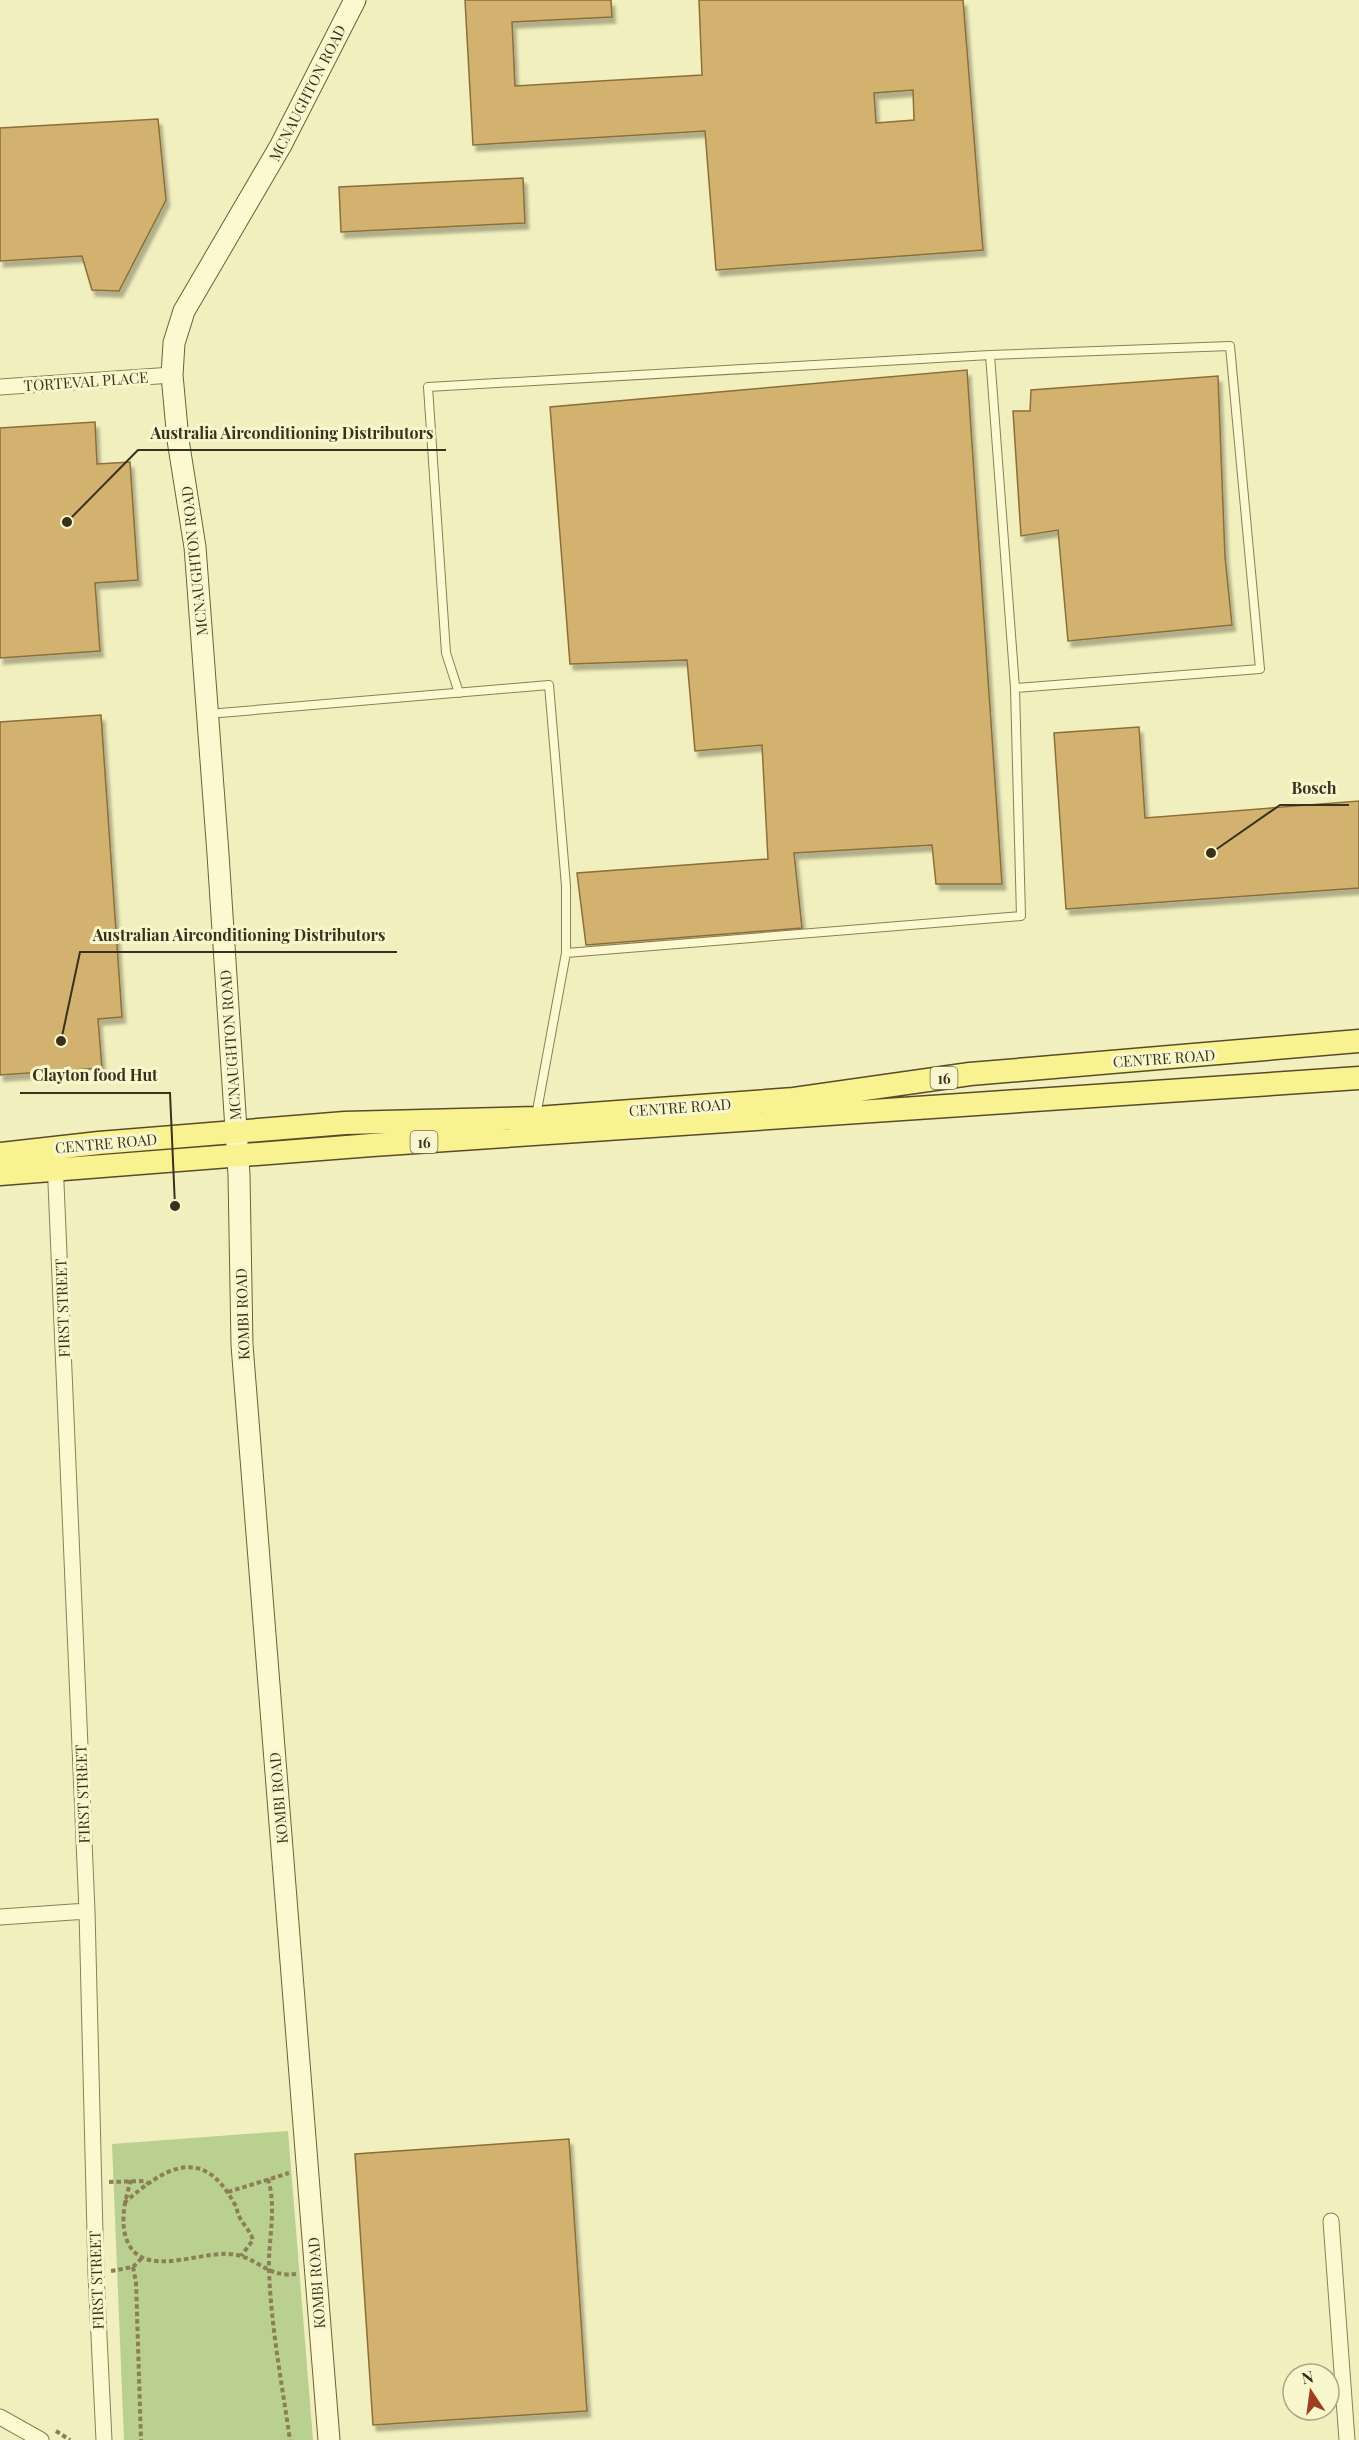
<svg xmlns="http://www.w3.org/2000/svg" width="1359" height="2440" font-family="'Playfair Display',serif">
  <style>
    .green { fill: #b9d091 }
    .building { fill: #d3b270; stroke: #8c6e39; stroke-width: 1.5; fill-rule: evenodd; filter: url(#shadow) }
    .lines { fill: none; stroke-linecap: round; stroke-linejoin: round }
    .lane-casing { stroke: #8b7f55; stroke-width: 10 }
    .street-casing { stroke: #8b7f55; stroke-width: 17 }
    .secondary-casing { stroke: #6d5f38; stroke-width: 23 }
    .primary-casing { stroke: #584b2a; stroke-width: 25 }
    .path { stroke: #8b7f55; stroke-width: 4; stroke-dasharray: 4.5 3; stroke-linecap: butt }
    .lane { stroke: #fcf9d1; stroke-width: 8 }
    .street { stroke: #fcf9d1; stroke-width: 15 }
    .secondary { stroke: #fcf9d1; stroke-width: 21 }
    .primary { stroke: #f9f291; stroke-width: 22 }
    .labels { text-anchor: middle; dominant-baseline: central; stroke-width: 6; stroke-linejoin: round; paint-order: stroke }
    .shield { fill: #f8f6cd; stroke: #726c50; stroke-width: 1.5 }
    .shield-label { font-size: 14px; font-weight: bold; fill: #39311b }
    .street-label { font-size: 15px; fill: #39311b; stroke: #f8f6cd }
    .leader { fill: none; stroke: #39311b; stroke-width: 2 }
    .callout-dot { fill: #39311b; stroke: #f8f6cd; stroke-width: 2 }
    .callout-label { font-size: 16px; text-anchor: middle; font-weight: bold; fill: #39311b; stroke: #f8f6cd; stroke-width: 6; stroke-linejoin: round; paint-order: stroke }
  </style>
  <defs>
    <filter id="shadow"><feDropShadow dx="3.5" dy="6" stdDeviation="1.5" flood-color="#0004"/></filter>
  </defs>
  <rect width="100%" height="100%" fill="#f1efbd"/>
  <path class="green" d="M288,2131L313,2440H124L112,2144Z"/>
  <path class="building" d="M465,0H611L612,17L512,22L515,86L702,75L699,0H963L983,250L716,270L705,131L473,145ZM913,90L914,120L876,123L874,93Z
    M158,119L166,200L119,291L92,290L82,256L0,261V128Z
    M523,178L525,223L341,232L339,187Z
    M967,370L1002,884H936L932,845L794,853L802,928L586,945L577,873L768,859L762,745L695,751L687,660L570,664L550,407Z
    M1218,376L1225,557L1232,625L1068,641L1058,530L1021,536L1013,411H1030L1031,390Z
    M95,422L97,464L130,462L138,580L95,583L100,651L0,658V428Z
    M101,715L122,1017L98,1019L102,1068L0,1075V722Z
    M1139,727L1145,818L1359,801V888L1066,909L1054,733Z
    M569,2139L587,2411L373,2425L355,2154Z"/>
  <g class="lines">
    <defs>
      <path id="lane" d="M990,355L1230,346L1260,669L1015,688
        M459,693L446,653L428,387L990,355L1015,688L1021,916L566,953
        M208,714L549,685L566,886V953L536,1116"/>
      <path id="street" d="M0,387L172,375
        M55,1160L87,1911L96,2274L104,2440
        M0,1917L87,1911
        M1331,2221L1347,2440
        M0,2417L41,2440"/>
      <path id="secondary" d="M329,2440L242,1345L239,1175L218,854L195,547L178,440L172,375L174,343L184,311L281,145L355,0"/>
      <path id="primary" d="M0,1154L99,1143L345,1123L536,1118L794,1099L970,1074L1359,1041
        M0,1174L372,1145L1359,1078"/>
    </defs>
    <use href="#lane" class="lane-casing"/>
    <use href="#street" class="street-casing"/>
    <use href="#secondary" class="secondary-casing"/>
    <use href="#primary" class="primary-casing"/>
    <path class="path" d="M268,2179C277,2209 268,2239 269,2270C271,2327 282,2384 290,2440
      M131,2180C125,2200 119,2223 128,2243C147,2282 209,2245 241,2256C263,2263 269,2277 296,2274
      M109,2182L144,2181L150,2184
      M228,2192L289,2173
      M124,2203C164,2168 202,2144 234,2203C237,2207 237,2212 239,2216C243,2225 250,2230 253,2240L241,2256
      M133,2267L136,2282L141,2440
      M111,2271L133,2267L142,2258
      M56,2431L70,2440"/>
    <use href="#lane" class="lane"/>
    <use href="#street" class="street"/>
    <use href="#secondary" class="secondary"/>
    <use href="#primary" class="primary"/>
  </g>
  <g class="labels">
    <g class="shield">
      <rect x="930.5" y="1067" width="27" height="22" rx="4.5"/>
      <rect x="410.5" y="1131" width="27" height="22" rx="4.5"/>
    </g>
    <g class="shield-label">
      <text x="944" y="1078">16</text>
      <text x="424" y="1142">16</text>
    </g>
    <g class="street-label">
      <text transform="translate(307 93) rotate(-63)">MCNAUGHTON ROAD</text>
      <text transform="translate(86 381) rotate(-4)">TORTEVAL PLACE</text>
      <text transform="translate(194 561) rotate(-96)">MCNAUGHTON ROAD</text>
      <text transform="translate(230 1045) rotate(-94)">MCNAUGHTON ROAD</text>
      <text transform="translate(1164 1058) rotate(-4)">CENTRE ROAD</text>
      <text transform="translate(680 1107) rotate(-4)">CENTRE ROAD</text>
      <text transform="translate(106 1143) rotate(-5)">CENTRE ROAD</text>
      <text transform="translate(62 1308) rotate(-92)">FIRST STREET</text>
      <text transform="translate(242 1314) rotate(-92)">KOMBI ROAD</text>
      <text transform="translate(82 1794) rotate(-92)">FIRST STREET</text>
      <text transform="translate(278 1798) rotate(-95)">KOMBI ROAD</text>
      <text transform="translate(96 2280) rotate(-92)">FIRST STREET</text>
      <text transform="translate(316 2283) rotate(-94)">KOMBI ROAD</text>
    </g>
  </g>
  <path class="leader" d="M67 522L138 450H446M1211 853L1280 805H1349M61 1041L80 952H397M175 1206L170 1093H20"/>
  <g class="callout-dot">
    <circle cx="67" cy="522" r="6"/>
    <circle cx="1211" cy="853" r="6"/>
    <circle cx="61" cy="1041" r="6"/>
    <circle cx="175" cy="1206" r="6"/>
  </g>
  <g class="callout-label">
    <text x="292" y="439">Australia Airconditioning Distributors</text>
    <text x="1314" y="794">Bosch</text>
    <text x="239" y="941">Australian Airconditioning Distributors</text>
    <text x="95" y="1081">Clayton food Hut</text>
  </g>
  <g transform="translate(1311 2392) rotate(347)"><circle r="28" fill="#f8f6cd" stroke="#aca786" stroke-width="1.5"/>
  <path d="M0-4.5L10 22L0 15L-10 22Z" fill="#9f3e20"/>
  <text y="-9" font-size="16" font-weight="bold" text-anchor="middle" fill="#39311b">N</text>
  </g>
</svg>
